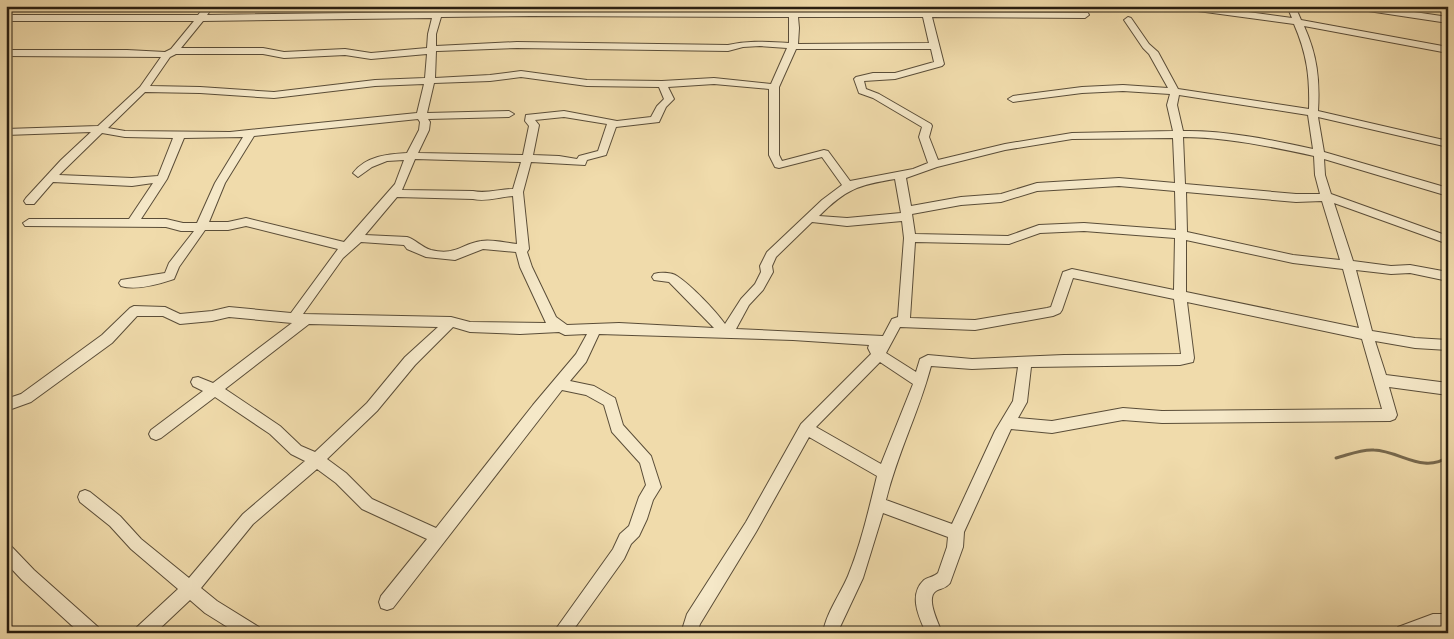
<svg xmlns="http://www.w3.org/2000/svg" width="1454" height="639" font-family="'IM FELL Double Pica',serif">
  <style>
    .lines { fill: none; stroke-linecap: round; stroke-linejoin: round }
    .stream { stroke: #77694e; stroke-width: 3 }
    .minor-casing { stroke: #5a4d38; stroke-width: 2 }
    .minor { fill: #f5e8c8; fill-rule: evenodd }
  </style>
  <rect width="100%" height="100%" fill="#f0dbab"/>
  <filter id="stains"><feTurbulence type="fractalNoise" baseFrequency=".004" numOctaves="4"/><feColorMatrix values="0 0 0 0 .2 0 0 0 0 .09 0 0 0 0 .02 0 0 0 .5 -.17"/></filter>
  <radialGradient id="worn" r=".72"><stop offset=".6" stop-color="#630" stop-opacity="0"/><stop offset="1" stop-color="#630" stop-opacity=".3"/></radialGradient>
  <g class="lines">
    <path class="stream" d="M1336,458C1348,455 1361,449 1374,450C1400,451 1423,474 1448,457"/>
    <defs>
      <path id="minor" d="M205,6H214L207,15L432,12V6H440L441,12L531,10L788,11V6H796L797,11L922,12L921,6H929L931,12L1088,13L1089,15L1085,18L932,17L944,64L942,66L895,79L864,81L866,89L879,94L931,124L932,126L929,137L938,160L1005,144L1072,133L1173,131L1167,105L1170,94L1123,91L1082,93L1013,102L1008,99L1013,96L1082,87L1123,85L1168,88L1149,54L1143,48L1124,20L1128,17L1131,18L1149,44L1158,52L1178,89L1309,109C1310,77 1307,54 1294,24L1183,9L1179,6H1204L1292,18L1287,6H1295L1301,20L1448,47V53L1304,26C1317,55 1320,79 1318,111L1448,141V147L1318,117L1324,152L1448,188V196L1324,159L1325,175L1331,194L1448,236V244L1334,203L1353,261L1391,266L1410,265L1448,272V281L1410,273L1391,274L1356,270L1372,331L1415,338L1448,340V350L1415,348L1375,341L1386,375L1448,383V395L1389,387L1397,415L1395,419L1390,421L1162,423L1123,420L1052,433L1011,429L964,532L963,547L950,583C945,589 941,588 936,591C925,598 939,624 942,633H926C919,617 908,595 924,580C928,577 934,577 938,573L947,547L948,537L883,513L863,578L840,627L839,633H823C826,613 840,595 848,576C861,544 869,509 877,476L809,437L756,532L700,624L697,633H681L687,614L746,522L801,424L871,354L868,348L869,345L793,340L599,334L586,362L570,381L594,386L615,398L623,425L651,456L661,487L653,500L647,519L639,536L631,544L624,559L571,633H553L613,549L620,534L629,526L639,497L646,485L640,463L612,432L604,405L586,395L562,390L393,608L387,610L381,608L379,602L381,596L427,539L362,509L336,483L317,469L253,524L201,588L217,601L259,627L261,633H237L205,613L190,600L155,633H135L137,627L178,589L131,549L110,526L80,502L78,497L80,492L85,490L90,492L120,516L141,539L189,578L243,514L305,461L291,454L270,434L215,397L161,438L156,440L151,438L149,434L151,430L203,391L193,386L191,382L193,378L198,377L213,383L292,323L229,317L212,321L180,324L163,316H137L112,343L31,402L6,411V399L21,394L102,335L130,308L134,306L165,307L180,314L212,311L229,307L291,313L338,249L246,226L228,230H205L179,267L174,279C159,284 136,291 121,286L119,283L121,280L165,273L169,263L194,231H181L166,227L25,226L23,223L29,219H129L153,183L132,186L53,182L34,204H26L24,201L26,198L61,160L91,132L6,135V129L98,126L140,87L161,57L6,56V50H127L165,52L171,49L194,21H6V15H198ZM531,16L789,17V43C768,42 749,40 728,45L517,42L436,46V34L441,17ZM798,17H923L929,43L798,44L799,28ZM432,18L428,34L427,48L371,53L345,49L284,52L263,48H181L203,21ZM760,46L787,48L771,84L714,78L662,81L587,80L521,71L490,75L435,78L436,51H438L517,48L728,51L743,47ZM796,49H931L934,62L895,73H873L856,77L854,79L859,93L873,98L922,127L919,137L928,163L913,169L850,181L828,151L824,150L782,161L779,155V87ZM176,54H263L284,58L345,55L371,59L427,54L425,78L375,80L274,92L200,87L150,86L170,57ZM521,77L587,86L659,87L664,99L657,106L651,117L617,121L564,111L526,115L525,121L529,126L523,155L418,153L429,130L430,122L428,119L509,117L514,114L509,111L427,113L434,83L490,81ZM424,84L417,113L230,132L125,131L108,128L145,92L200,93L274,98L375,86ZM714,84L769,89V155L775,167L779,168L822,157L842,185L822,200L767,252L760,266L761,272L755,284L741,299L725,324C714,309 692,286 677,276C671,272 660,272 654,274L652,277L654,280L669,282L714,328L619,323L567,325L556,317L532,267L527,252L529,249L523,192L531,162L585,165L587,160L606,155L616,127L659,122L666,107L674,99L668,87ZM1179,95L1308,115L1313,149C1272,140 1224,130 1183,131L1177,105ZM564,117L607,124L598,151L579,156L577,159L559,156L533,155L539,125L535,120ZM418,119L420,122L419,130L407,153C388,154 366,156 353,173L358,177L372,167L387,161L404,160L395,184L344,242L246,218L228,222H209L225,183L254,136ZM102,133L125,137L173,138L158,176L132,178L59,175ZM243,137L215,183L197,223H183L166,219H141L167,179L184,138ZM1183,137C1225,137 1273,147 1314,156L1315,175L1320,194H1296L1185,184ZM1173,138L1175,183L1119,178L1037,183L1001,194L961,197L911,206L906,178L937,167L1005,150L1072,139ZM415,159L521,162L513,189C500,189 486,194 473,191L402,190ZM895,179L901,213L847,218L819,216C846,189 858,185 895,179ZM1119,186L1175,191L1176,230L1084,223L1039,225L1008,236L915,234L912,214L961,205L1001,202L1037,191ZM1186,192L1296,202L1322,201L1340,260L1293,255L1187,232ZM513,196L517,244C506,243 492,239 481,241C461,244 456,256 431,250C421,247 415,239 407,237L365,235L397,197L473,199C486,202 500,197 513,196ZM902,221L904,238L898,317L892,319L883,336L736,329L749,305L763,290L773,272L772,266L776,257L812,222L847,226ZM1084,231L1175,238L1174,290L1072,269L1063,272L1051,307L1047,308L975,320L910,318L915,242L1009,244L1040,233ZM1186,240L1293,263L1343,269L1359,328L1186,292ZM361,242L404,245L407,249L426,257L455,260L483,249L516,252L520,267L546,323L470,322L451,317L303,314L343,258ZM1073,278L1174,299L1181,354L1064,355L972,359L928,355L920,359L916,372L886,353L900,327L975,330L1053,316L1060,313L1062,310ZM1187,302L1362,339L1382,409L1162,411L1123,408L1052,421L1018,418L1027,402L1031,367L1180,365L1193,362L1194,358ZM309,324L438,327L405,357L367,403L315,452L301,446L280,426L225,389ZM453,327L470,332L520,334L559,332L565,335L587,334L576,354L533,405L436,528L372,499L346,473L327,459L377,411L415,365ZM880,362L913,384L881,464L816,427ZM931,366L972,369L1018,367L1013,401L995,431L952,524L886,500C897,454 919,412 931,366Z
        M1351,6H1374L1448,17V23L1355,9Z
        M6,544L11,546L34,570L98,627L100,633H80L22,580L6,563Z
        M1433,614H1448V630H1433L1426,633H1396L1398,627Z"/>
    </defs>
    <use href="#minor" class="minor-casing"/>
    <use href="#minor" class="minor"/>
  </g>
  <rect width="1454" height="639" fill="none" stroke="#f0dbab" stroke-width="25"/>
  <rect x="8" y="8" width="1439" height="624" fill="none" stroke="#281e11" stroke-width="2.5"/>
  <rect x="12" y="12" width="1429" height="614" fill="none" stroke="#281e11"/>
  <rect width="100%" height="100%" filter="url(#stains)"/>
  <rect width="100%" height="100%" fill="url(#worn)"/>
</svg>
